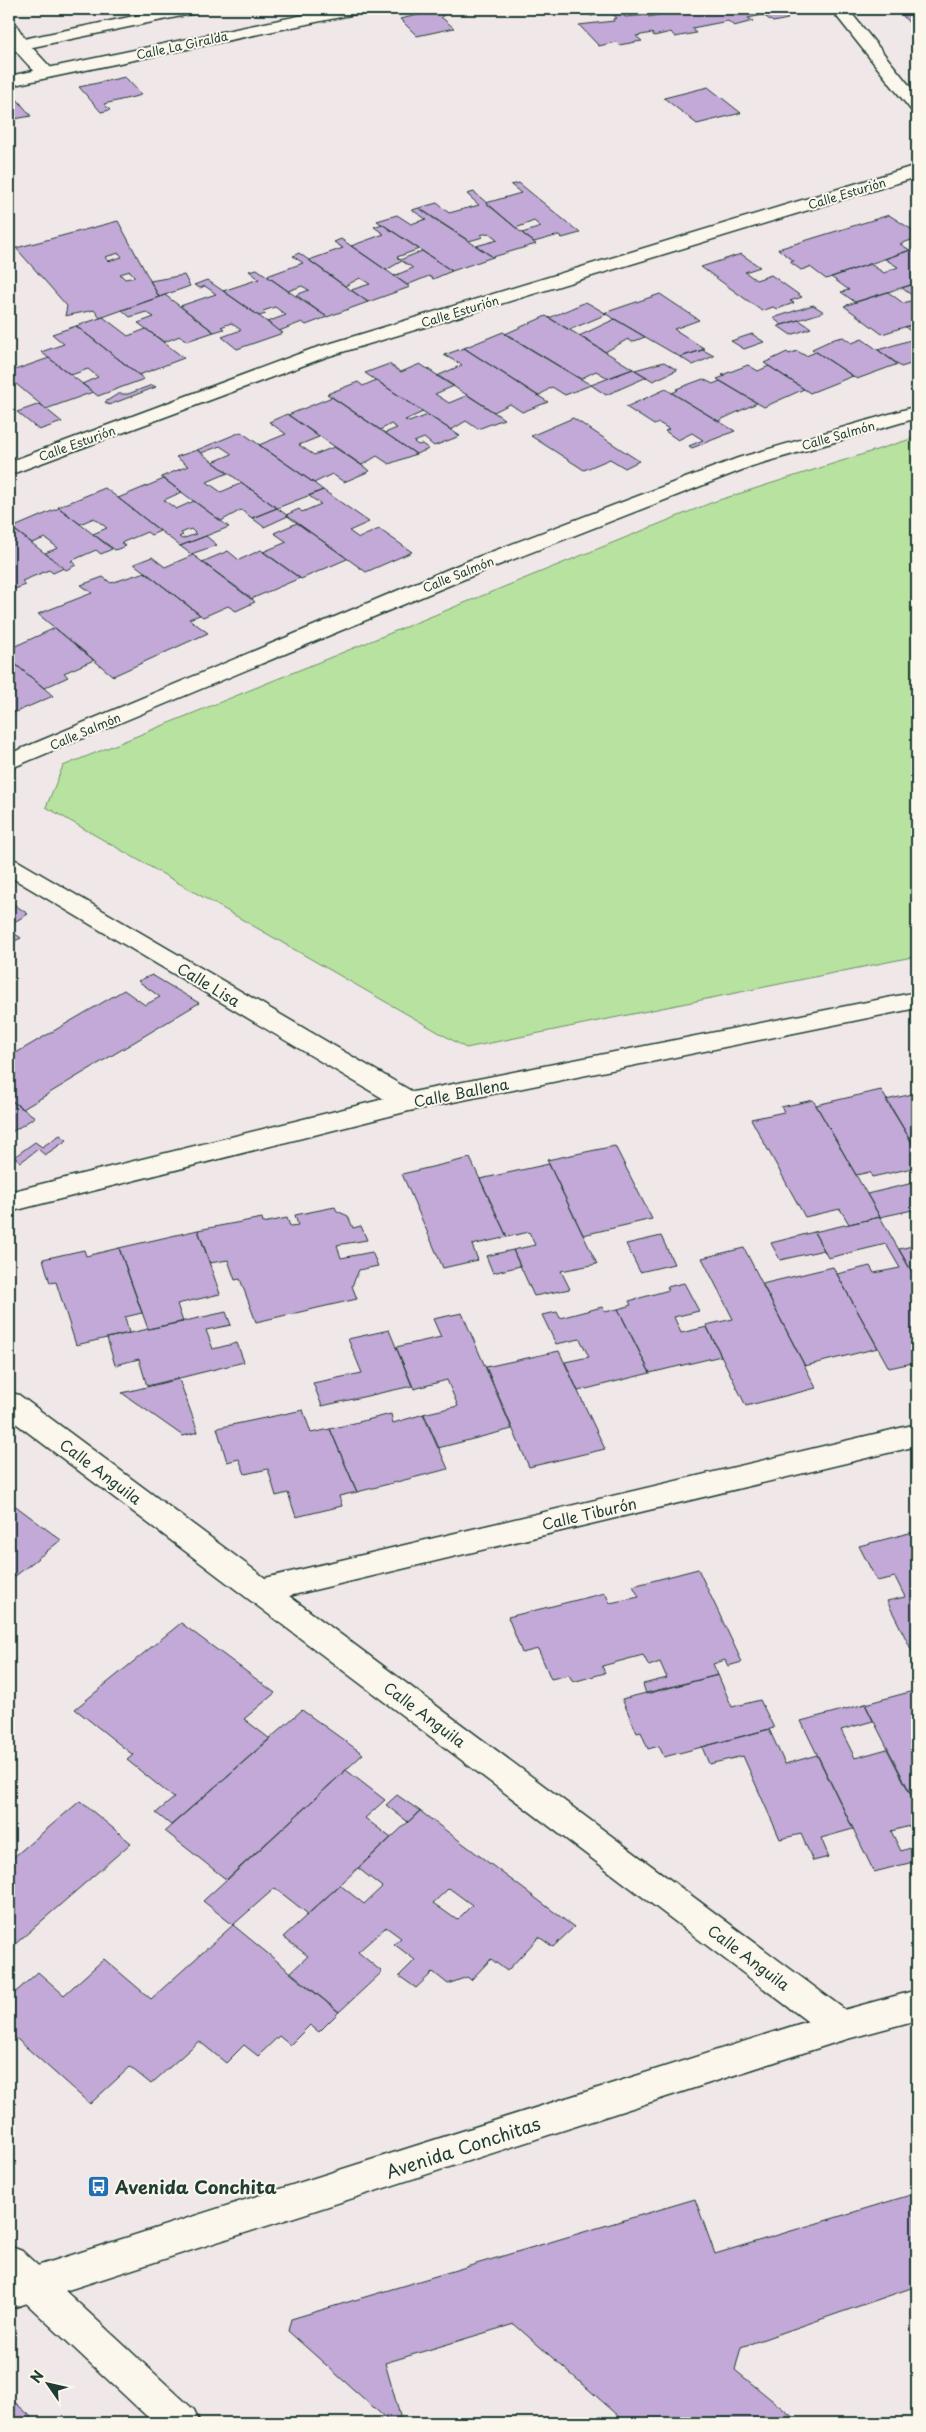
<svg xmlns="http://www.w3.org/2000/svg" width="926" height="2432" font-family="'Playpen Sans',sans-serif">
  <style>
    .green { fill: #b7e29f; stroke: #6b906a }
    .building { fill: #c2a9d7; stroke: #1f3d34; fill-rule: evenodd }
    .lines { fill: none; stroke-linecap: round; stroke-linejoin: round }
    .service-casing { stroke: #1f3d34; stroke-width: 3 }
    .minor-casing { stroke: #1f3d34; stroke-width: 3 }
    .tertiary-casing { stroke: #1f3d34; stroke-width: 3 }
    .service { fill: #fbf7ec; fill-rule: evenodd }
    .minor { fill: #fbf7ec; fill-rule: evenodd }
    .tertiary { fill: #fbf7ec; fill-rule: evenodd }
    .labels { text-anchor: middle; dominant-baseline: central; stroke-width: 4; stroke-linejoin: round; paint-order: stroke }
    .far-street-label { font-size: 12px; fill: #1f3d34; stroke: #fbf7ec }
    .street-label { font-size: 15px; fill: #1f3d34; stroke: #fbf7ec }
    .near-street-label { font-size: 18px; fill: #1f3d34; stroke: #fbf7ec }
    .near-poi-label { font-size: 18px; font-weight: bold; fill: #1f3d34; stroke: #fbf7ec; text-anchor: start }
  </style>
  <rect width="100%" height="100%" fill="#f0e7e8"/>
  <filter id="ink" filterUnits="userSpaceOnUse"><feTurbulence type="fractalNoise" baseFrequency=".02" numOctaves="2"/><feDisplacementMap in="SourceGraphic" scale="10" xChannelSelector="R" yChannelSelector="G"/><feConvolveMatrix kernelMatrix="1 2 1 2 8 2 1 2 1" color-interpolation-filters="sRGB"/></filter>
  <g filter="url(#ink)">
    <path class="green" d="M917,437V956L466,1048L46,807L63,766L713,502Z"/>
    <path class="building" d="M563,9H641L644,12L623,15L625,17L647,15L649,17L683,9H787L792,13L784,15L788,19L773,22L763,15L748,18L753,21L734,26L728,21L692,28L696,33L675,37L671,32L654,36L652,33L636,36L642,41L619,45L616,42L599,46L579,25L614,21L613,19L617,18L610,12L591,16L587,13L570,16Z
      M897,9H917V31H916Z
      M440,10L444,15L441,17L454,28L417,36L400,19Z
      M125,77L142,95L104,104L110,110L101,112L79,87Z
      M708,87L741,113L697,124L664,98Z
      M17,99L31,116L9,120V101Z
      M519,183L580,233L562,238L559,235L534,242L522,233L541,227L534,221L516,228L486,203L521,193L511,185Z
      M474,192L522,233L536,244L493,257L476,246L498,240L489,233L480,235L483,237L469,241L419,208L437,203L449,213L479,205L467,194Z
      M419,208L433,218L493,257L452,271L377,221L397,215L411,224L426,219L412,210Z
      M889,215L917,233V238L900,244L910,250L826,279L810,267L801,270L790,262L794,261L778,249Z
      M118,221L159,297L100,318L94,310L65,316L67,306L16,248ZM119,253L122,257L108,261L105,257ZM130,271L135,277L125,279L120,274Z
      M382,224L419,249L397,257L400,260L422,251L452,271L433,279L429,276L407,285L394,276L413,268L402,261L386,270L351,246L384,234L374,227Z
      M341,239L366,256L410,287L368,302L351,290L370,284L360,278L345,286L309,260L343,248L334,242Z
      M911,250L917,254V283L855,302L841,292L849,290L831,277L870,264L884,273L898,267L885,259Z
      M299,253L336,280L368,302L327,317L296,295L309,290L302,286L288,291L267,276L303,263L293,256Z
      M741,254L760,267L745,272L756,280L771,275L802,297L790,301L794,303L777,309L773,307L762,311L701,267Z
      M257,269L288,291L327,317L306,325L302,322L279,331L267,322L286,315L275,307L263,311L266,314L259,316L223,291L259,279L249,271Z
      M184,275L190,286L159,297L150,281Z
      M207,280L232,297L283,333L237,349L222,337L241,330L231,323L221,327L224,329L214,332L180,306L216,294L205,286L200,288L194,285Z
      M917,283V323L882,334L844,306L888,292L903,303L917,299L902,288Z
      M660,294L699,320L674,329L705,349L680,357L604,313Z
      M165,295L214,332L187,341L180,336L164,342L138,323L154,317L146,312L130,317L122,310Z
      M586,302L607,314L569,330L549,318Z
      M813,305L824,312L782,325L773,318Z
      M546,316L575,333L633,369L608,378L596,371L580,379L505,334Z
      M103,317L128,336L146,329L184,358L139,375L76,326Z
      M615,319L645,337L632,342L628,339L605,352L579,336Z
      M799,320L811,328L791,335L778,326Z
      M917,323V336L905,327Z
      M76,326L107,350L144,379L98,396L82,384L98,377L88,369L71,375L41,352L64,344L52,334Z
      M503,332L559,366L591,385L565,395L552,387L538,396L464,348Z
      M752,334L764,342L744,349L731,341Z
      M843,337L852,343L862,339L898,364L857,379L812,349L834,339Z
      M917,338V362L901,367L878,350Z
      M464,348L481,359L548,402L522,412L510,404L494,412L437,376L462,365L444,355Z
      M703,350L714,356L693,365L680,357Z
      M797,351L806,356L816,352L853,376L810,393L764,363L787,352L789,354Z
      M49,358L93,392L46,409L9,378V372Z
      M664,362L677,370L653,381L635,370Z
      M389,364L401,372L420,364L454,386L435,394L449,403L468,395L504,419L478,429L466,421L451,430L365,373Z
      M748,365L758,371L769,366L804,389L764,407L717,379L725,376L722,375Z
      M633,369L647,377L606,395L591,385Z
      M703,379L713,384L720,381L757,403L718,421L672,393L678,390L676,389Z
      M376,380L423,412L405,420L409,422L428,415L460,436L434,446L424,438L414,442L418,445L422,444L429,449L416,454L385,433L397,428L391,424L380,430L327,394L358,382L363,386Z
      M152,385L156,387L109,405L105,402L118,394H128Z
      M666,389L672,393L735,431L692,448L689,446L703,440L692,433L678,440L665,431L669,429L659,423L654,425L626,407Z
      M332,397L385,433L416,454L389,464L377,456L362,465L288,415Z
      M40,404L46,409L62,422L39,430L17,412Z
      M287,414L319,437L299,445L314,455L334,447L370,471L344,482L332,474L314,483L259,445L286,434L269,422Z
      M573,418L639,461L625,468L610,459L584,470L531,436Z
      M241,432L314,483L323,490L277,508L213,462L232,454L220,446L201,453L197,450Z
      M197,450L228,473L207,482L221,492L242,483L277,508L252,518L241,510L221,521L161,477L188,466L176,457Z
      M164,479L182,492L164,500L176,509L194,501L229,527L180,546L118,498ZM191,529L196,534L182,539L179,537L183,535L181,533Z
      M105,488L135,511L160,531L151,535L147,532L121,543L126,546L115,550L93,534L107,528L94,518L80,524L58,507Z
      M323,490L369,522L349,531L359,538L379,529L412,552L366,572L286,515L299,509L302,512L321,504L309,496Z
      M59,508L80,524L112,549L101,554L96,550L71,561L76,565L66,570L45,553L58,548L45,538L32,543L12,528Z
      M277,508L288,516L264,527L252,518Z
      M297,523L344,556L347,559L301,579L263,552L287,542L274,533Z
      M10,526L12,528L64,568L53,573L49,570L22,581L26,585L15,589L13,588L9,584Z
      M206,536L217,545L191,554L180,546Z
      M261,550L300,578L251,599L202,562L228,551L239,560Z
      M193,555L251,598L255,602L236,611L228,606L203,617L134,564L152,557L165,567Z
      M145,572L200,615L189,619L208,633L113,676L38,614L92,593L81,585L103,577L111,583Z
      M55,628L94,660L64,673L68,677L44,688L9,659V649Z
      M9,659L44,688L53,696L9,715Z
      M9,901L28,914L9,925Z
      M9,930L21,938L9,944Z
      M152,975L199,1003L23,1109L9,1099V1057L124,990L145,1005L160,997L138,981Z
      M881,1090L917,1151V1162L914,1163L917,1167L872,1177L870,1172L856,1175L816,1105Z
      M917,1093V1151L886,1100Z
      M9,1099L35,1117L9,1134Z
      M813,1100L856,1175L880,1217L849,1224L840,1209L805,1217L751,1119L784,1112L781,1107Z
      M60,1135L67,1140L45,1155L38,1149L21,1162L14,1157L35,1142L42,1147Z
      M615,1146L652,1219L583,1235L547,1160Z
      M470,1158L507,1237L472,1245L478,1260L443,1268L402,1174Z
      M549,1164L597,1264L561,1271L570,1289L534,1296L513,1250L535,1245L529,1232L507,1237L480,1179Z
      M917,1182V1209L880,1217L867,1194Z
      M335,1207L337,1211L348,1216L353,1228L361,1226L367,1240L337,1245L341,1258L372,1252L378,1266L359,1270L352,1286L357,1299L256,1322L240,1279L235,1280L228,1260L210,1263L198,1230L262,1218L263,1223L287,1218L290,1226L298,1225L295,1215Z
      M880,1217L917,1281V1362L889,1368L837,1274L870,1266L874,1273L900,1268L886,1244L828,1258L814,1232Z
      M198,1230L220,1294L177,1304L183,1322L148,1329L119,1248Z
      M814,1232L824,1250L780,1260L771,1243Z
      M661,1236L674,1264L640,1272L626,1244Z
      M917,1245V1281L899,1249Z
      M119,1248L142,1313L125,1317L129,1333L76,1345L56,1282L50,1283L43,1259L84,1250L86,1256Z
      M744,1248L816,1388L746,1406L706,1325L733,1319L702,1258Z
      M513,1250L520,1266L493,1273L486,1256Z
      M833,1267L878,1348L805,1366L762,1284Z
      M684,1283L699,1311L674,1317L681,1333L707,1327L721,1356L650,1373L618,1309L631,1305L629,1301L669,1290L667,1287Z
      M602,1307L605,1312L618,1309L650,1373L578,1391L565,1362L589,1357L580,1339L556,1344L542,1315L557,1312L560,1318Z
      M226,1312L231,1325L206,1330L213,1349L237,1343L244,1362L147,1386L139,1359L115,1365L107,1338Z
      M462,1313L512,1429L438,1448L423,1414L458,1406L447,1380L414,1389L396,1347L441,1337L433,1319Z
      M389,1330L412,1386L322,1406L313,1383L362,1373L348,1339Z
      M559,1351L605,1449L529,1467L486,1367Z
      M179,1379L198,1432L183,1436L122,1393Z
      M303,1410L311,1433L330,1429L357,1492L339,1496L342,1506L296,1517L288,1493L276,1496L268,1469L245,1474L239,1459L227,1462L217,1428Z
      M391,1414L393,1423L424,1414L448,1469L357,1492L330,1429Z
      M9,1501L61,1540L9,1581Z
      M917,1531V1661L887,1601L905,1597L895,1577L877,1581L859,1546Z
      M698,1569L742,1662L728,1666L725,1660L713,1664L718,1675L646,1694L643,1684L667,1678L660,1662L649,1666L643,1655L602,1666L605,1673L573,1682L569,1675L551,1679L538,1649L522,1653L508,1617L605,1593L610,1603L639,1597L633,1586Z
      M181,1623L275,1693L244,1719L270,1739L171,1825L156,1813L174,1798L127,1760L133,1755L75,1709Z
      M718,1675L732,1707L760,1700L774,1728L664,1757L659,1746L648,1749L641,1732L637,1733L622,1699Z
      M917,1690V1802H915L865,1704Z
      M865,1704L873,1721L841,1730L855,1758L887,1749L917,1807V1824L891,1831L901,1851L917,1846V1861L874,1872L801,1721Z
      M302,1710L363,1754L227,1880L165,1831Z
      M769,1729L785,1764L817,1755L853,1829L821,1838L829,1857L813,1861L801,1834L780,1839L743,1756L709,1764L702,1747Z
      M346,1770L385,1800L365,1818L391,1838L308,1914L275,1888L233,1925L203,1901Z
      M397,1795L420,1811L408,1822L386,1805Z
      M80,1801L131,1843L13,1946L9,1942V1861Z
      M420,1811L574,1927L553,1947L539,1937L507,1971L491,1959L471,1980L467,1977L448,1984L433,1972L416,1988L399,1976L415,1960L394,1944L401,1938L386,1927L358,1952L382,1972L339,2012L290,1973L308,1956L283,1937L340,1885L364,1904L382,1887L358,1868ZM449,1888L472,1905L457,1920L433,1903Z
      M233,1925L339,2012L319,2032L310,2025L290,2045L279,2036L258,2056L244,2045L226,2063L199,2041L151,2084L130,2067L90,2104L9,2032V1998L38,1972L64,1995L104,1959L151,1999Z
      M917,2193V2286L741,2347L735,2370L800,2423H614L620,2417L514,2324L385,2363L402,2423H391L288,2331L291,2319L695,2199L715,2254Z
      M9,2397L38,2423H9Z"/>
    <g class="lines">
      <defs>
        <path id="service" d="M9,22L15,23L27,42L52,69L55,73L52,77H40C23,58 7,49 9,22Z"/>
        <path id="minor" d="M168,9H199L197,13L191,14L9,52V42Z
          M332,9H363L361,13L355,14L9,86V76Z
          M831,9H848L917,95V111L911,110Z
          M917,165V177L326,357L9,475V462L312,349Z
          M917,406V418L752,466L486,570L9,769V754L470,560L738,458Z
          M9,858L18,861L413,1092L917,992V1008L409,1111L9,1212V1192L384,1099L9,876Z
          M9,1392L19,1395L265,1578L917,1424V1446L289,1596L852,2015L857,2026L852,2037L840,2041L828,2037L9,1418Z
          M9,2246L22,2251L194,2410L200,2423H154L9,2287Z"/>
        <path id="tertiary" d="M917,1990V2020L840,2041L9,2309V2275L840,2011Z"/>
      </defs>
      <use href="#service" class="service-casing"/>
      <use href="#minor" class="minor-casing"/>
      <use href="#tertiary" class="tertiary-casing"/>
      <use href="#service" class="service"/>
      <use href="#minor" class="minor"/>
      <use href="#tertiary" class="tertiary"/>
    </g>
  </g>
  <defs>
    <symbol id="bus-square" viewBox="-11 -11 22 22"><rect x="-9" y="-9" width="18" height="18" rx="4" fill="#1f6fb2" stroke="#fbf7ec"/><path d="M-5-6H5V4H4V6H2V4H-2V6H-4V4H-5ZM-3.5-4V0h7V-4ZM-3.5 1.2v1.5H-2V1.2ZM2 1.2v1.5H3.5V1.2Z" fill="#fff"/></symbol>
  </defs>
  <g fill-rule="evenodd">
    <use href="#bus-square" x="86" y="2174" width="25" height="25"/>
  </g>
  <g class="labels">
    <g class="far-street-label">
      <text transform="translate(182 45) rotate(-12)">Calle La Giralda</text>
      <text transform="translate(847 193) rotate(-17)">Calle Esturión</text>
      <text transform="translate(460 311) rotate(-17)">Calle Esturión</text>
      <text transform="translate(838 435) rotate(-16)">Calle Salmón</text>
      <text transform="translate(77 443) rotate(-20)">Calle Esturión</text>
      <text transform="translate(458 574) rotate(-22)">Calle Salmón</text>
      <text transform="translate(85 731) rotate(-23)">Calle Salmón</text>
    </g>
    <g class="street-label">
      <text transform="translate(209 984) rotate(31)">Calle Lisa</text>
      <text transform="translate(461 1092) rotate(-11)">Calle Ballena</text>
      <text transform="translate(101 1471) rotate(37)">Calle Anguila</text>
      <text transform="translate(589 1513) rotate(-13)">Calle Tiburón</text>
      <text transform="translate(425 1714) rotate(37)">Calle Anguila</text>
      <text transform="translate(749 1957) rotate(37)">Calle Anguila</text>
    </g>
    <g class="near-street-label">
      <text transform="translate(463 2147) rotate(-18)">Avenida Conchitas</text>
    </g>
    <g class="near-poi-label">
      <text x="115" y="2186">Avenida Conchita</text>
    </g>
  </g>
  <rect width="926" height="2432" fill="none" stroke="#fbf7ec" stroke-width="30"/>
  <rect x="15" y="15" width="896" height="2402" fill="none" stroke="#1f3d34" stroke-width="2" filter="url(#ink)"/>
  <g transform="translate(48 2384) rotate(304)" stroke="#fbf7ec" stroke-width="4" paint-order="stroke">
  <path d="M0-4L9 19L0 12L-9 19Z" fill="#1f3d34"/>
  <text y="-8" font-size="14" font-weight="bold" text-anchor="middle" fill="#1f3d34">N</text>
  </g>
</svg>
